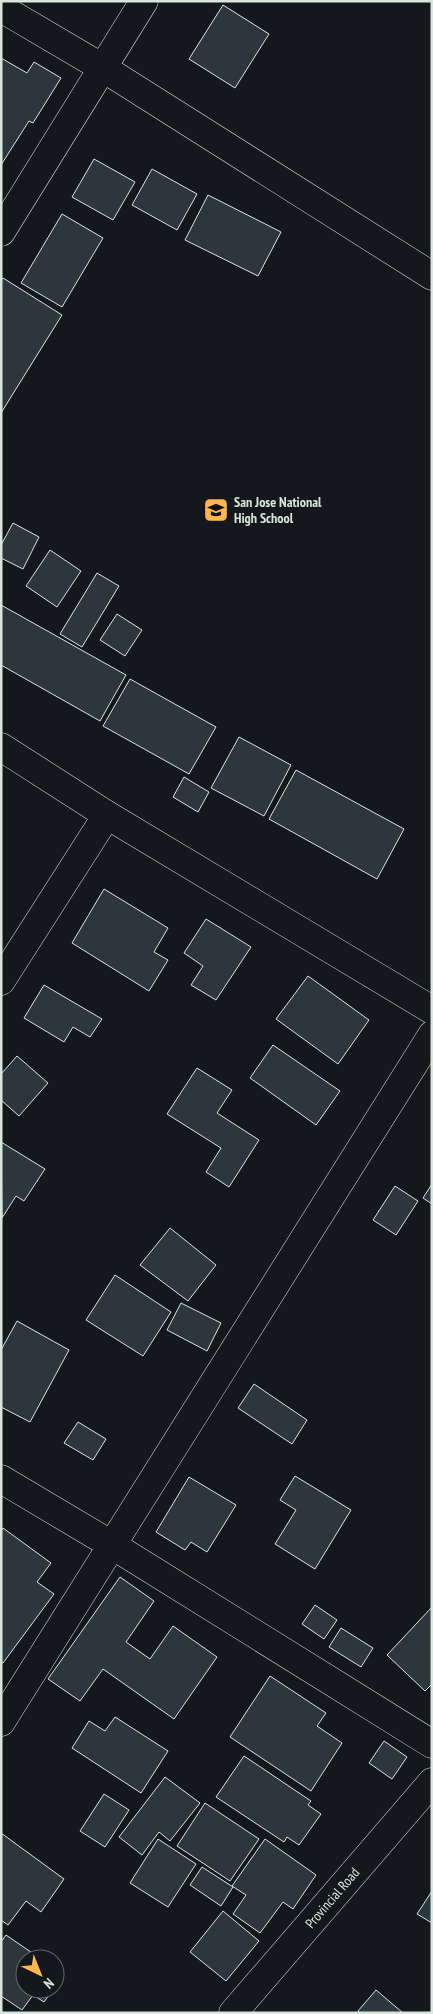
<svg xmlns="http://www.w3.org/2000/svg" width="433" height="2014" font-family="'PT Sans Narrow',sans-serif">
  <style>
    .building { fill: #2c363c; stroke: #d8e6dc }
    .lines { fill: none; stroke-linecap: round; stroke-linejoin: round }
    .minor-casing { stroke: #d8e6dc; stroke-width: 29 }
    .minor { stroke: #14181c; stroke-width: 28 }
    .labels { text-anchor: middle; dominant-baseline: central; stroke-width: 4; stroke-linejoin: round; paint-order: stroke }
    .poi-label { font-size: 14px; font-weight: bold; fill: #d8e6dc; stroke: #14181c; text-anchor: start }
    .street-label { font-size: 14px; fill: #d8e6dc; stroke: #14181c }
  </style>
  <rect width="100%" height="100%" fill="#14181c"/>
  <path class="building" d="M223,5L269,34L235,88L189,59Z
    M1,58L27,73L34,62L61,78L33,123L29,121L1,165Z
    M94,159L135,182L113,220L72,197Z
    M152,169L197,194L177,230L132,205Z
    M208,195L281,232L258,276L185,240Z
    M62,214L103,238L62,307L21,283Z
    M3,278L62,315L1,413V280Z
    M13,523L39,537L23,569L1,558V545Z
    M50,550L81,571L57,607L26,586Z
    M97,573L119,586L82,647L60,634Z
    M1,605L126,675L100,721L1,665Z
    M117,614L142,630L125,656L100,640Z
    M130,679L216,727L189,774L103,726Z
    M239,737L291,765L264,816L211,788Z
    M296,770L404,829L377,879L269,819Z
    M184,777L209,792L198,812L173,797Z
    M104,889L168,928L154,952L168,960L149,991L72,943Z
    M206,919L251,947L216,1000L191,985L203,966L184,953Z
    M308,976L369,1020L338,1064L276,1019Z
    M44,985L102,1019L90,1037L73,1027L64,1042L24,1018Z
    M273,1045L340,1091L316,1125L250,1078Z
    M17,1056L48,1083L19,1116L1,1100V1074Z
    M197,1068L232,1090L217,1113L259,1140L229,1187L206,1172L221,1148L167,1114Z
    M1,1142L45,1169L24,1201L16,1196L2,1218Z
    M432,1184V1204L423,1198Z
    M395,1186L418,1201L396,1235L373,1220Z
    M170,1228L216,1265L188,1301L140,1265Z
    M115,1275L171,1312L143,1356L86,1320Z
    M181,1303L221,1323L207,1351L167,1330Z
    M17,1321L69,1350L30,1422L1,1407V1350Z
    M254,1384L307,1420L292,1444L238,1408Z
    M78,1422L106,1439L93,1460L64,1443Z
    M295,1476L351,1510L315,1569L275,1544L296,1510L280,1500Z
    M189,1477L236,1505L207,1552L191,1542L185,1550L156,1532Z
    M3,1528L51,1563L37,1582L54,1594L3,1663L1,1662V1531Z
    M120,1577L154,1601L126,1642L150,1659L173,1626L217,1657L174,1719L103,1669L80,1701L48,1679Z
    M315,1605L337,1620L324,1639L302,1624Z
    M432,1607V1684L425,1691L387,1655Z
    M341,1628L373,1648L361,1667L329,1647Z
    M270,1676L326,1713L317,1726L342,1743L311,1791L230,1737Z
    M115,1717L168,1751L141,1793L72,1748L89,1721L105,1731Z
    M384,1741L407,1757L392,1779L369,1763Z
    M244,1756L311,1801L308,1805L321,1814L299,1845L287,1837L284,1842L216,1797Z
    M165,1777L200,1803L170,1841L159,1832L142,1855L119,1837Z
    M104,1794L129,1810L105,1847L80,1831Z
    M205,1803L259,1839L230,1881L177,1846Z
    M1,1833L64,1879L41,1912L26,1901L8,1925L1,1920Z
    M158,1839L196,1864L168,1907L130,1883Z
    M265,1839L316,1875L293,1909L283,1902L260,1933L233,1914L246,1895L232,1886Z
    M202,1867L233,1887L221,1906L190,1885Z
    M432,1891V1923L417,1914Z
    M223,1911L259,1941L226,1981L190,1952Z
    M6,1935L41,1959H25V1989H53L44,2002L33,1995L22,2010L1,1996V1942Z
    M55,1969L63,1975L55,1986Z
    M376,1990L403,2013H360L358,2011Z"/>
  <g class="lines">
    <defs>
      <g id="minor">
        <path d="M1,8L103,68L432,276"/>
        <path d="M1,232L144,1"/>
        <path d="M1,747L107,815L432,1010"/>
        <path d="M1,981L107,815"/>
        <path d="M1,1479L112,1545L432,1744"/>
        <path d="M1,1722L432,1035"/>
        <path id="s1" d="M233,2013L432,1782"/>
      </g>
    </defs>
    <use href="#minor" class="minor-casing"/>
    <use href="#minor" class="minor"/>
  </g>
  <defs>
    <symbol id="school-square" viewBox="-11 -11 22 22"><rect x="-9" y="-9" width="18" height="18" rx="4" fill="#ffb74d" stroke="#14181c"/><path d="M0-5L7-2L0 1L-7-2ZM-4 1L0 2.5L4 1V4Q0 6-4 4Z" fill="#111"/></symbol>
  </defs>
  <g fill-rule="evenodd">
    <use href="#school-square" x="202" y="496" width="28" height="28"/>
  </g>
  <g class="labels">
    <g class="poi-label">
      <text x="234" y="502">San Jose National<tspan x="234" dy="16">High School</tspan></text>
    </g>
    <g class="street-label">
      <text stroke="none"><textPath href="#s1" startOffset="152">Provincial Road</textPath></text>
    </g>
  </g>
  <rect width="433" height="2014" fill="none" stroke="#d8e6dc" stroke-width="5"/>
  <g transform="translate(40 1974) rotate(137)"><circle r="24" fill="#14181c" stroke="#626a69"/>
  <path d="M0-4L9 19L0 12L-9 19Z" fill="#ffb74d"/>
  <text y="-8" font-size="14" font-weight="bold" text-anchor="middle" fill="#d8e6dc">N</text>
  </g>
</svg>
